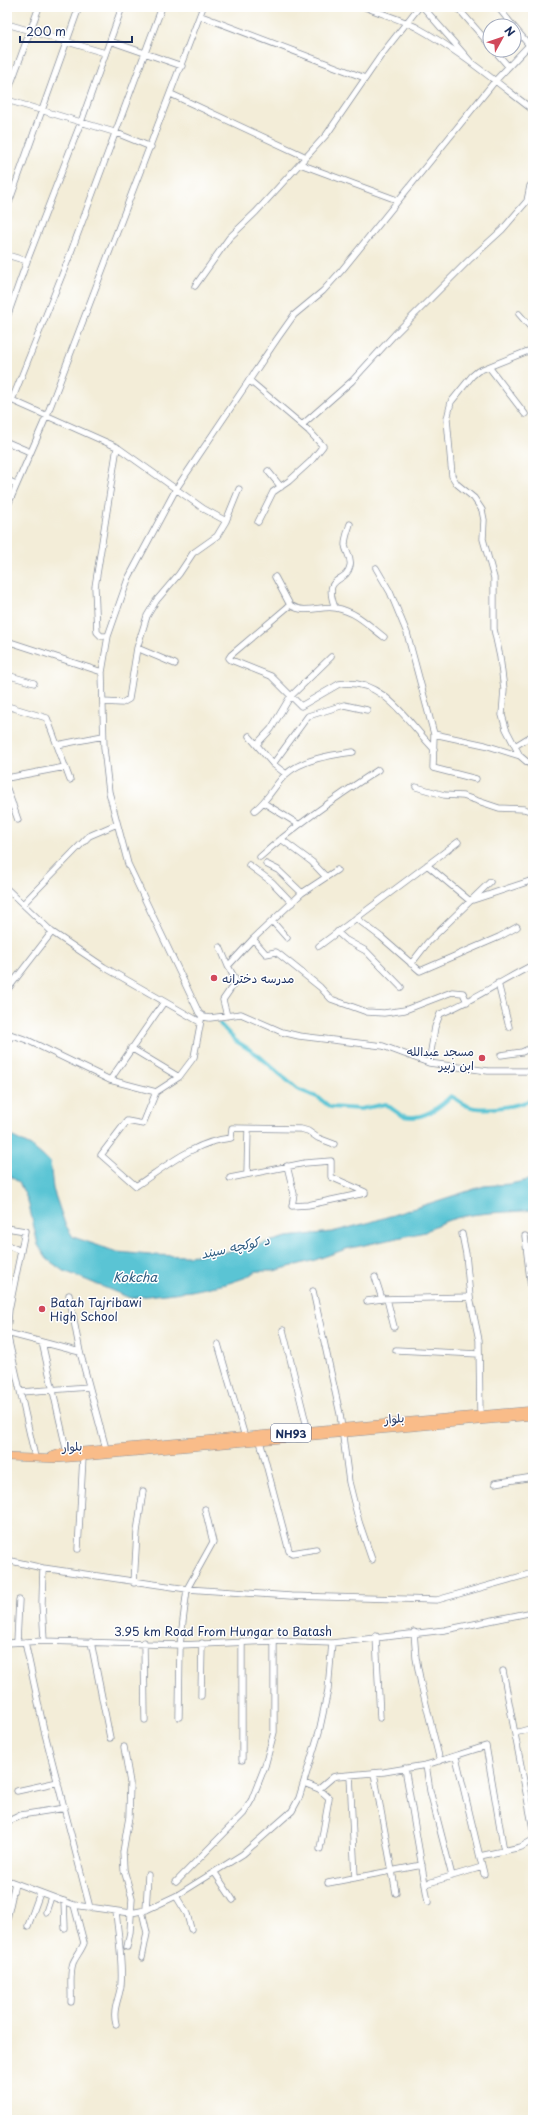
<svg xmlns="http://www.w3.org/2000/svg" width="540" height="2127" font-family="'Playpen Sans','Playpen Sans Arabic',sans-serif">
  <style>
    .water { fill: #5ac4d4; stroke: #3a7a99 }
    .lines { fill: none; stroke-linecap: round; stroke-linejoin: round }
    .canal { stroke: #5ac4d4; stroke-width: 4 }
    .minor-casing { stroke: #878e9b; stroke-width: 7 }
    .major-casing { stroke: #878e9b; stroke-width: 8 }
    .minor { stroke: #fff; stroke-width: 5.5 }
    .major { stroke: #f9bc89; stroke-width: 7 }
    .poi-dot { fill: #d1495b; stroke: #fff; stroke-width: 1.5 }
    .labels { text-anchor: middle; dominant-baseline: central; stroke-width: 3; stroke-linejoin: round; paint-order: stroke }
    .shield { fill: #fff; stroke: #5f6d8e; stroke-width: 1 }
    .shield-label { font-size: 11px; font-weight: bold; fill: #1b2f5e }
    .poi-label { font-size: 12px; fill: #1b2f5e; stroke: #fff; text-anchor: start }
    .street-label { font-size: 12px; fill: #1b2f5e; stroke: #fff }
    .water-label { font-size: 13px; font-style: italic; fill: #2e5c81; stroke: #fff }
  </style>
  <rect width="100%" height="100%" fill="#fff"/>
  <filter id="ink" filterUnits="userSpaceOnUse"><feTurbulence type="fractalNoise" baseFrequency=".025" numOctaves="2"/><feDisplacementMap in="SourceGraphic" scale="8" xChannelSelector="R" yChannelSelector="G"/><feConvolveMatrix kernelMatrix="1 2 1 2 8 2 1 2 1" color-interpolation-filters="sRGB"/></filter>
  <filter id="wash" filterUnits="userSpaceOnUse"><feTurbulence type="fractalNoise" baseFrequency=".012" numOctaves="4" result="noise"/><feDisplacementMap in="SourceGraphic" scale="16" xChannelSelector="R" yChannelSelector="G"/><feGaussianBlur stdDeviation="0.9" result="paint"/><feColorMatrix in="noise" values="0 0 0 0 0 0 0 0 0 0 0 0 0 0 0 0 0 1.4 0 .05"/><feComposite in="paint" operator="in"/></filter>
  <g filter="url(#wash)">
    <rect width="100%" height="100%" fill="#f3edd8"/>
    <path class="water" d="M7,1134L31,1146L50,1162L53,1189L65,1224L73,1237L117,1252L150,1255L187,1256L235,1251L287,1237L332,1232L371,1222L484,1186L510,1184L533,1179V1210C497,1214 456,1210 425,1232L346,1249L315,1260L274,1271H257L244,1278L226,1284L191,1291L130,1298L62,1270L47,1259L38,1245L28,1201L20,1184L7,1173Z"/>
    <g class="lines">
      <path class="canal" d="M220,1024L236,1041L258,1055L297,1089L319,1098L330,1107L360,1109L386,1104C391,1108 398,1114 404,1116C422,1121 439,1108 451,1096C457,1099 462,1104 468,1106C483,1112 519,1106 533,1099"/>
    </g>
  </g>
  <g filter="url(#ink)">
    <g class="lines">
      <defs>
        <path id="minor" d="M365,7C382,14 400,19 416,27C458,50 495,81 533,110
          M423,7L470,61
          M457,7L490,45
          M498,7L513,26
          M201,16L365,78
          M7,24L105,53
          M514,27L529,45
          M110,41L182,66
          M533,41L495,81L342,270L323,291L294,315L277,339L176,489L128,579L108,636L102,672L104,748L109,792L128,864L199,1013L203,1017L210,1018L241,1014L282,1032L299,1036L383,1046L429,1063L488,1071H533
          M494,50L508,66
          M7,94L39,7
          M171,94L306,157
          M7,100L114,132L151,147
          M300,164L397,200
          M7,208L79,7
          M7,255L27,261
          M195,286L229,238L256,212L327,134L382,54L419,7
          M519,314L533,330
          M7,317L27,261L81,122L122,7
          M533,349L478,371L472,376L451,402L447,419L452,476L457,484L474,498L482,510L484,520L483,539L494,578V629L500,657L504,689L502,715L506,729L520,756L533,767
          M489,367L525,414
          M249,380L309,431L323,446L311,461L289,481L273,492L258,522
          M7,398L117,447L204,509L226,521
          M12,400L68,260L162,7
          M302,425L352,381L395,334L469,260L502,230L527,201L530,186L533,183
          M7,442L30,452
          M268,471L281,487
          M7,480L16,484
          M7,507L47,415L203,7
          M376,568L390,592L407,633L434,734L433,768L476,779
          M275,577L290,605C306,615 320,605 336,608C357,612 368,625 384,637
          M290,605L231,655L229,658L231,660L271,676L301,706L339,684C384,677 407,722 434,749
          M335,608C322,573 346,585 350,566C352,558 346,553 345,545C345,538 348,530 350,524
          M108,636H101L97,632L95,587L117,447
          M7,641L102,672
          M137,648L175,664
          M7,675L34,683
          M103,702L122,703L129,699L137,648L147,616L156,601L179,574L193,553L217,536L226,521L239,489
          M7,706L47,718L70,780
          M434,734L485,745L520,756
          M249,736L273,764L286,774
          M257,744L271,729L290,697L331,657
          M57,745L103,736
          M515,746L533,735
          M273,764L308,716L344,705L367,710
          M7,778L65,767
          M416,787L444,795L463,796L499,808L524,809L533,812
          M7,789L18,820
          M264,803L298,824
          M7,806L13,805
          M255,810C268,800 274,786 285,775C302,759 331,755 353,752
          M281,839L312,862L326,877
          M260,857C297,824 336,797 378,770
          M266,864L278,870L302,893
          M249,865L272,882L292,903
          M427,865L470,901L533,880
          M7,889L52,932L104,967L200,1022
          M23,904L89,836L117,824
          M356,918L381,937L420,971L499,937L517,927
          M272,921L287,938
          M337,932L346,940L366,951L401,987
          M253,939L302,893L337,870
          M319,946L458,842
          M220,947L228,966
          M411,964L428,942L490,882
          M498,983L509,1027
          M7,990L52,932
          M227,1016L223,1000L236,981L228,966L253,939L266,954L276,952L280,955L320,987L331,999L367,1012L384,1013L405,1010L452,992L463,993L467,1002
          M7,1033L27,1040L110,1080L156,1092L179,1077L194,1057L202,1015
          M7,1043L12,1035
          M131,1048L179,1077
          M501,1055L522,1052L533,1047
          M429,1063L435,1027L440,1014C473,1001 502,980 533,965
          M110,1080L164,1002
          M156,1092L143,1124L127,1121L101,1155L136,1186C165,1167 195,1141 231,1138L232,1128L301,1129L308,1131L318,1138L334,1144
          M287,1166L294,1194L292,1206L308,1205L365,1193
          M247,1174L248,1129
          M230,1178L305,1163L331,1161V1177L365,1192
          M7,1228L25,1231L9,1310L7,1333L35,1457
          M462,1234L466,1254L470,1297L479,1340L480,1415
          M525,1236L533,1306
          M7,1245L21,1251
          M375,1277L382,1299
          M313,1291L340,1414L349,1482L359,1522L372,1560
          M69,1295L80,1352L106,1449
          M387,1299L394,1327
          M367,1301L382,1299L470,1297
          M283,1330L308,1431
          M7,1333L80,1352
          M42,1342L67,1453
          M218,1344L245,1437
          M396,1350L479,1354
          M21,1392L89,1387
          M260,1441L289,1551L292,1553L316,1549
          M495,1483L533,1477
          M78,1549L83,1457
          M7,1560L43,1568L187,1589L291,1596L437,1600L533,1573
          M43,1568L42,1603L44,1641
          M134,1583L137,1532L143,1491
          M414,1632L416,1658L421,1684L440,1761
          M376,1636L380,1718
          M242,1641V1760
          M17,1642L19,1600
          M25,1642L44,1730L90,1908
          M91,1642L110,1738
          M144,1642L145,1720
          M7,1643L44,1641L180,1645L274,1641L332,1643L445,1630L533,1612
          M503,1671L533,1829
          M201,1696L202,1643
          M179,1717L180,1645L187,1589L213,1542L205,1509
          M515,1733L533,1728
          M124,1747L130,1783L129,1817L123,1852L124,1870L132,1898L130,1932L127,1947
          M456,1757L484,1874
          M426,1765L430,1791L452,1876
          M405,1768L428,1902
          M374,1773L396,1893
          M350,1775L355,1878
          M304,1783L319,1789L329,1798L320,1849
          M319,1789L333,1777L337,1776L384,1772L426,1765L486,1746L504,1851
          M17,1791L58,1782
          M7,1822L21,1815L65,1808
          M480,1856L521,1847L533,1840
          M215,1873L233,1900
          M7,1880L74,1905L131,1913L146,1910L176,1896L243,1854L292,1811L299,1798L319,1732L328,1690L332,1643
          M176,1882L244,1813L252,1799L265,1766L274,1732V1641
          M328,1883L422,1865
          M425,1884L482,1867
          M176,1896L187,1914L191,1929
          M64,1901L65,1928
          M146,1910L148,1875
          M142,1911L147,1933L142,1958
          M46,1912L51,1897
          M7,1919L15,1883
          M28,1926L40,1893
          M71,2002C72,1990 69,1974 73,1963C76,1956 81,1951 84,1943L74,1905
          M116,2024C112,2010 119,1999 121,1985C123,1960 118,1936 116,1911"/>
        <path id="major" d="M51,1456L60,1453L533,1410
          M7,1457L58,1459L83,1457L533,1416"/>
      </defs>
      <use href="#minor" class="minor-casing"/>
      <use href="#major" class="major-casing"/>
      <use href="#minor" class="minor"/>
      <use href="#major" class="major"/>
    </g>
  </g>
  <g class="poi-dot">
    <circle cx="214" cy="978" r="4"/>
    <circle cx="482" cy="1058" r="4"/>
    <circle cx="42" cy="1309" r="4"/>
  </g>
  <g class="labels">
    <rect class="shield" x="271" y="1424" width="40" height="18" rx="3"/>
    <g class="shield-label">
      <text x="291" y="1433">NH93</text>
    </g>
    <g class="poi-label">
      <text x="222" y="978">مدرسه دخترانه</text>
      <text x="474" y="1051" text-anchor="end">مسجد عبدالله<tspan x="474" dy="14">ابن زبیر</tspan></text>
      <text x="50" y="1302">Batah Tajribawi<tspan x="50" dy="14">High School</tspan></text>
    </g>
    <g class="street-label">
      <text transform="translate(394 1418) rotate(-6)">بلوار</text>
      <text transform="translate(72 1446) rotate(-3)">بلوار</text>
      <text x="223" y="1631">3.95 km Road From Hungar to Batash</text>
    </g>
    <g class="water-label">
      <text transform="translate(235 1246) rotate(-12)">د کوکچه سیند</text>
      <text x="135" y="1276">Kokcha</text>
    </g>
  </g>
  <rect width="540" height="2127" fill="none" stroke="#fff" stroke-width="24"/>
  <g transform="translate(502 38) rotate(50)"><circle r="19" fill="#ffffff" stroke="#a4acbf"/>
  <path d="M0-3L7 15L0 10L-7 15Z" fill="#d1495b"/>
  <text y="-6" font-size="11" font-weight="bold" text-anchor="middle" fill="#1b2f5e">N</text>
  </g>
  <path d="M20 36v6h112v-6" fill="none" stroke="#1b2f5e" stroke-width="2"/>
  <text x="26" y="36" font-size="12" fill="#1b2f5e" stroke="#ffffff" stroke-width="3" paint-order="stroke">200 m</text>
</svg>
